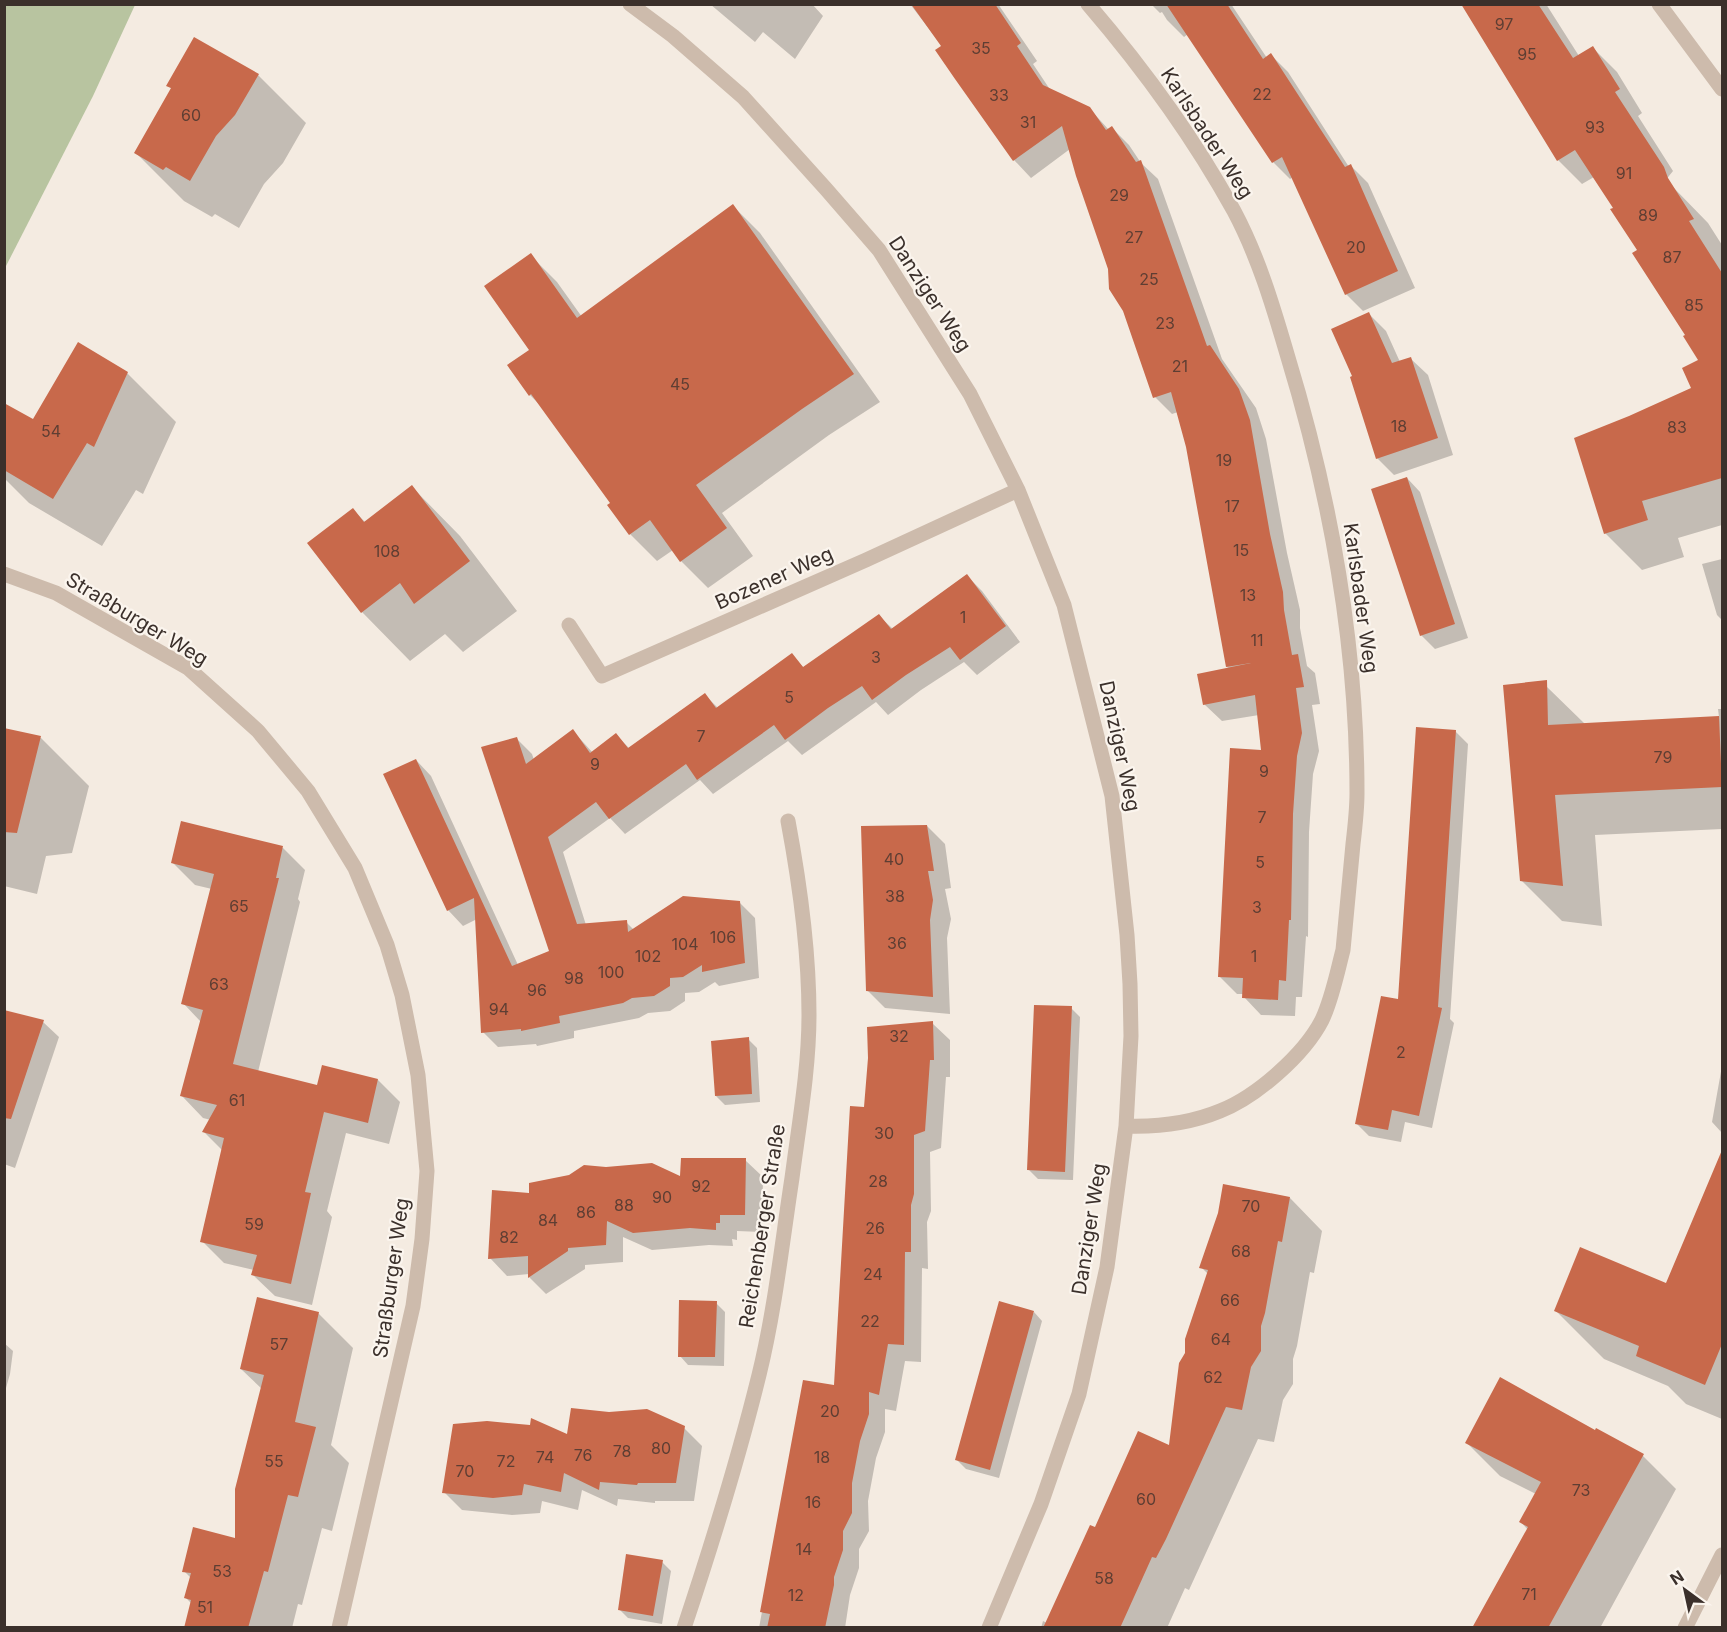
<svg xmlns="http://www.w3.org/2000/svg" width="1727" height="1632" font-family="Inter,sans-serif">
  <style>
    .green { fill: #b8c4a0 }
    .shadow { fill: #0003 }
    .building { fill: #c8694b }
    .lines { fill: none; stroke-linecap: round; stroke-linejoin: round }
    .minor { stroke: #cdbbac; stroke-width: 15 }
    .labels { text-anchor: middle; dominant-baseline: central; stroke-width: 4.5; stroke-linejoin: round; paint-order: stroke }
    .number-label { font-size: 16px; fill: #5e3e33 }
    .street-label { font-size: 20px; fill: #3b302b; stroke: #fbf5ee }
  </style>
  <rect width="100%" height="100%" fill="#f4ebe1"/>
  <path class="green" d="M5,4L135,5L93,96L5,268Z"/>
  <path class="shadow" d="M710,4H812L823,16L795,59L763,32L755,42Z
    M910,4H998L1037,61L1033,64L1051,91L1089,108L1109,130L1112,128L1129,145L1141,163L1158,179L1222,359L1256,408L1266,439L1287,553L1300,610V628L1307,666L1315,673L1320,704L1312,705L1319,751L1313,774L1309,832L1308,937L1306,936L1302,997H1296L1295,1016L1261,1015L1244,997V994H1237L1220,977L1263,751L1259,715L1222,721L1204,704L1230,669L1227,667L1187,446L1178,412L1172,414L1155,397L1070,149L1031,178L1014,160L938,50L943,47Z
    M1151,4H1231L1267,58L1271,55L1288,72L1349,167L1351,166L1368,183L1415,288L1363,311L1346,294L1293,177L1290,179L1273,162L1188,34L1184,37L1167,20L1162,12L1160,13Z
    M1463,4H1546L1579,56L1593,48L1617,72L1642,113L1638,116L1673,171L1640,212L1672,186L1708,223L1722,245V525L1678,538L1684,557L1642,570L1605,533L1629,417L1693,389L1701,361L1639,251L1631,221L1594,177L1582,184L1558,160Z
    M258,75L306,123L283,163L264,184L239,228L215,214L212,217L184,201L136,153L172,89L168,86Z
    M733,206L760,233L880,402L829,435L722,513L753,556L708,588L681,561L673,550L657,561L630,534L612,504L542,407L530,395V255L557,282L582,317Z
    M1369,314L1386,331L1400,362L1411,359L1428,375L1453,455L1394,475L1377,458L1354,377Z
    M127,373L176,422L143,494L136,490L102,546L29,503L4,478V413L33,421Z
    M1407,478L1420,492L1468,638L1435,649L1421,635Z
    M412,487L460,536L517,611L463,652L445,634L410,661L362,612L309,544L353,510L366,523Z
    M1722,559V620L1717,615L1702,564Z
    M966,575L982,591L1020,642L977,675L964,662L921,690L888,715L876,702L802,755L788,741L713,794L700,780L625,834L610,818L563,852L586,925L626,922L634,930L740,903L755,918L759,978L719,986L715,982L699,992L685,993V1001L670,1011L648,1013L639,1018L574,1031V1038L537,1046L536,1044L498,1047L483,1032L477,919L463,926L448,910L416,760L431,776L518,965L550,952L517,739L532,754L534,760L573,731L593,753L616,735L630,749L705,695L719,709L792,655L804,668L879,616L893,629Z
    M1546,686L1585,724L1719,717L1718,709H1722V829L1595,835L1602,926L1562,921L1521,880Z
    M4,729L41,738L89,786L72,853L46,856L37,894L4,886Z
    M1455,731L1468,744L1450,1019L1454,1023L1432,1128L1405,1122L1401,1142L1369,1136L1356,1123L1399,1001Z
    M927,826L945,844L951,888L945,889L951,919L947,938L950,1014L885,1008L867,990Z
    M283,848L305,870L298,899L300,902L258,1072L318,1087L378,1080L400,1102L389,1144L346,1133L327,1211L332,1217L312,1305L275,1296L253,1275L254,1270L224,1263L202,1241L223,1151L204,1132L211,1120L203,1118L182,1096L201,1022L183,1003L212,889L195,885L173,863Z
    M1071,1008L1080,1017L1073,1180L1038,1179L1029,1170Z
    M4,1012L43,1022L59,1037L15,1168L4,1164Z
    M932,1023L950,1040V1077H946L941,1148L930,1152L931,1211L927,1222L928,1269L922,1268L921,1362L905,1361L896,1411L885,1409V1432L876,1458L868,1501L869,1531L859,1549V1568L850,1595L845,1628H759L804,1382L835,1387L866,1109Z
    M748,1039L757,1048L760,1102L725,1105L716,1096Z
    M1722,1066V1133L1712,1122Z
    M1722,1152V1419L1686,1404L1668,1386L1604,1359L1555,1310L1667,1285Z
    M745,1160L763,1177L762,1232L737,1231V1240L732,1239L733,1246L709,1245L652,1250L623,1237V1262L585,1265V1269L546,1294L529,1277V1274L507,1276L490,1258L530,1195L682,1178Z
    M1290,1198L1322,1231L1314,1273L1310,1272L1297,1346L1293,1359V1384L1283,1400L1274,1442L1258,1439L1189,1590L1185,1588L1167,1628H1041L1043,1621L1047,1623L1095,1529L1170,1447L1186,1353L1208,1274L1201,1267Z
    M716,1303L725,1312L724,1366L688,1365L680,1356Z
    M1034,1312L1042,1321L999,1478L966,1469L957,1460Z
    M318,1313L353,1348L331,1445L349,1463L332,1531L322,1528L302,1605L298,1604L292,1628H186L191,1603L186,1598L191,1578L184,1571L237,1540L262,1389L241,1369Z
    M4,1343L13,1351L10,1374L4,1395Z
    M684,1428L702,1446L694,1501H655V1503L618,1499L617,1506L582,1490L578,1510L542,1501L540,1513L512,1515L462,1510L444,1492L568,1437Z
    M1596,1430L1643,1456L1676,1489L1600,1628H1475L1528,1530L1521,1522L1536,1494L1500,1476L1467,1443L1595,1432Z
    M662,1562L671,1571L662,1624L628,1618L619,1609Z"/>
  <path class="building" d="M911,4H995L1021,43L1017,46L1043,85L1090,107L1106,130L1112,126L1136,162L1141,160L1207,346L1210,345L1239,389L1250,420L1270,534L1283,592L1284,610L1292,655L1298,654L1304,687L1296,688L1302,733L1297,756L1293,814L1291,920H1289L1286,981L1279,980L1278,1000L1242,998L1243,978L1218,977L1230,748L1261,750L1255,695L1203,705L1197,674L1251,663L1226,667L1186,447L1171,392L1153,398L1123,311L1109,289L1108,269L1076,176L1062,126L1013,161L955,79L935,50L941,46Z
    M1166,4H1227L1263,59L1271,53L1345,167L1351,164L1398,271L1345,295L1282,157L1272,163Z
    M1461,4H1538L1573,58L1593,46L1620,89L1615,92L1664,167L1668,178L1694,219L1689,221L1722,273V478L1642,501L1648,520L1604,534L1574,438L1629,416L1691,388L1682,368L1698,360L1683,336L1685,335L1632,253L1637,250L1610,209L1613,208L1575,150L1557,161Z
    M194,37L259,74L235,115L216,136L190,181L166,167L163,170L134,153L171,88L166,86Z
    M733,204L854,374L802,409L696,485L727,528L680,562L650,520L629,535L607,505L610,503L531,394L529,396L507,365L529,350L484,286L531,253L577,318Z
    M1369,312L1392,363L1411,357L1438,438L1376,459L1350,377L1352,376L1331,329Z
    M78,342L128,372L94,447L87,443L53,499L4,470V403L33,419Z
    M1407,477L1455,624L1420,636L1371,489Z
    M412,485L470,561L414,604L400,583L361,613L307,543L353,508L364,522Z
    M967,574L1006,626L960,660L950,647L906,675L872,700L862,686L828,708L785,740L774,725L697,780L686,764L609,819L596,802L548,837L577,924L627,920L628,932L683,896L740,901L745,963L702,972V965L683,977L670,978V986L654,996L632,998L623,1003L559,1016L560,1023L521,1031V1029L481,1033L474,898L447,911L383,774L416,759L512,966L549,951L481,747L517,737L526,764L573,729L590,753L616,733L628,748L705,693L716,708L792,653L803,667L879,614L891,629Z
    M1547,680L1548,725L1719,716L1722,787L1555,795L1563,886L1520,881L1503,685Z
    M1416,727L1456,730L1438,1007L1442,1008L1419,1116L1392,1110L1388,1130L1355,1124L1381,996L1398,999Z
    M4,728L41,736L17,833L4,832Z
    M181,821L283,846L276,878H279L233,1064L317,1085L322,1065L378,1079L368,1123L324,1112L305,1192L311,1193L291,1284L251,1275L257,1255L200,1242L224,1138L202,1132L217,1105L180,1096L203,1010L181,1004L214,874L171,863Z
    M927,825L934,871H928L933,900L930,920L933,997L866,991L861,826Z
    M1034,1005L1072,1006L1065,1172L1027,1170Z
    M4,1010L44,1020L11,1119L4,1118Z
    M933,1021L934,1060H930L925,1131L914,1135V1194L911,1205V1252H905L904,1345L888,1344L879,1395L869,1392V1414L860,1441L852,1483V1513L843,1531V1550L834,1577V1585L825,1628H767L770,1614L760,1612L803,1380L834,1385L850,1106L864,1107L868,1058L867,1027Z
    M749,1037L752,1094L715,1096L711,1041Z
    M1722,1150V1344L1705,1385L1636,1356L1639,1346L1554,1311L1580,1247L1666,1283Z
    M681,1158H746L745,1215H720V1223H716V1230L690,1228L633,1233L607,1221L606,1245L568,1248V1251L528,1278V1256L488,1259L492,1190L529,1193V1183L569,1175L584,1165L606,1167L652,1163L680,1176Z
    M1223,1184L1290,1197L1282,1242L1278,1241L1265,1313L1261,1326V1351L1251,1367L1242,1410L1226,1407L1166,1539L1156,1558L1152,1557L1120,1628H1043L1090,1525L1095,1527L1138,1431L1169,1445L1179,1363L1185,1353V1339L1208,1270L1199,1268L1218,1213Z
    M257,1297L319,1312L295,1422L316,1427L298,1497L288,1495L268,1572L264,1571L248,1628H184L191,1600L184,1598L191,1573L182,1572L193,1527L235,1538V1489L264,1375L240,1369Z
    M679,1300L717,1301L715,1357H678Z
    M999,1301L1034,1311L990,1470L955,1460Z
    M1500,1377L1595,1430L1596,1428L1644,1454L1548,1628H1472L1528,1527L1519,1522L1541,1482L1465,1443Z
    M571,1408L609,1412L647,1409L685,1426L676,1483H638L637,1485L600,1482L599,1490L564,1473L561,1492L524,1484L522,1495L493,1498L442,1493L453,1424L487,1421L530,1425L531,1418L567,1434Z
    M626,1554L663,1560L653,1616L618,1610Z"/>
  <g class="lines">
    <path class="minor" d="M630,4L673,36L743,97L826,189L879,250L970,394L1018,490L1064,605L1112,796L1127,935L1130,984L1131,1036L1126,1126L1107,1267L1079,1394L1041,1504L989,1628
      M1088,4C1142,67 1194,138 1234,211C1258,256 1273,306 1287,354C1330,495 1357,646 1357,793C1357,810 1355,827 1353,844C1350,879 1346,915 1343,950C1337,973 1332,999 1322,1020C1304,1055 1256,1097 1220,1111C1191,1123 1157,1127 1126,1126
      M1659,4L1722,89
      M4,574L56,593L188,668L258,731L308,791L355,868L387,945L402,995L418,1075L427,1171L422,1239L413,1306L339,1628
      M569,625L602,676L866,560L1018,490
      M684,1628C712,1544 738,1460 759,1375C775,1310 782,1243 792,1178C799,1124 809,1069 809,1015C809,950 800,885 788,821
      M1685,1628L1722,1555"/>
  </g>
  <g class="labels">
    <g class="number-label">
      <text x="1504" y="24">97</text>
      <text x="981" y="48">35</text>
      <text x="1527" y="54">95</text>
      <text x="1262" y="94">22</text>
      <text x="999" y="95">33</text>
      <text x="191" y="115">60</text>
      <text x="1028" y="122">31</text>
      <text x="1595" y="127">93</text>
      <text x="1624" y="173">91</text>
      <text x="1119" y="195">29</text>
      <text x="1648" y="215">89</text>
      <text x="1134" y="237">27</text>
      <text x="1356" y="247">20</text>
      <text x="1672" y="257">87</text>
      <text x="1149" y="279">25</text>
      <text x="1694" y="305">85</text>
      <text x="1165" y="323">23</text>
      <text x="1180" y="366">21</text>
      <text x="680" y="384">45</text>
      <text x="1399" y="426">18</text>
      <text x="1677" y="427">83</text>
      <text x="51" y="431">54</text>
      <text x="1224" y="460">19</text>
      <text x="1232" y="506">17</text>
      <text x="1241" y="550">15</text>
      <text x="387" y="551">108</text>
      <text x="1248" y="595">13</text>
      <text x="963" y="617">1</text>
      <text x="1257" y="640">11</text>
      <text x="876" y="657">3</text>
      <text x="789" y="697">5</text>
      <text x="701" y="736">7</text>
      <text x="1663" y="757">79</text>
      <text x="595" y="764">9</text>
      <text x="1264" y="771">9</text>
      <text x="1262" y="817">7</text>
      <text x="894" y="859">40</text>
      <text x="1260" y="862">5</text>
      <text x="895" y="896">38</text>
      <text x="239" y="906">65</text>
      <text x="1257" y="907">3</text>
      <text x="723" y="937">106</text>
      <text x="897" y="943">36</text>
      <text x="685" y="944">104</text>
      <text x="648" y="956">102</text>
      <text x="1254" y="956">1</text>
      <text x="611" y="972">100</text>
      <text x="574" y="978">98</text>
      <text x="219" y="984">63</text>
      <text x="537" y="990">96</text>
      <text x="499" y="1009">94</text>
      <text x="899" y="1036">32</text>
      <text x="1401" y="1052">2</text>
      <text x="237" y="1100">61</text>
      <text x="884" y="1133">30</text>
      <text x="878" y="1181">28</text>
      <text x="701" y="1186">92</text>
      <text x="662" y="1197">90</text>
      <text x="624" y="1205">88</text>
      <text x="1251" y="1206">70</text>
      <text x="586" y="1212">86</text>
      <text x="548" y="1220">84</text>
      <text x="254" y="1224">59</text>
      <text x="875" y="1228">26</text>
      <text x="509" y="1237">82</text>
      <text x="1241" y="1251">68</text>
      <text x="873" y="1274">24</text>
      <text x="1230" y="1300">66</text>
      <text x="870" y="1321">22</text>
      <text x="1221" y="1339">64</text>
      <text x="279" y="1344">57</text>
      <text x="1213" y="1377">62</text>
      <text x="830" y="1411">20</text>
      <text x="661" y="1448">80</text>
      <text x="622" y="1451">78</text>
      <text x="583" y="1455">76</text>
      <text x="545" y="1457">74</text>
      <text x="822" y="1457">18</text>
      <text x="274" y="1461">55</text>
      <text x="506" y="1461">72</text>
      <text x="465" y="1471">70</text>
      <text x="1581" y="1490">73</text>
      <text x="1146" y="1499">60</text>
      <text x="813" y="1502">16</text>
      <text x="804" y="1549">14</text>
      <text x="222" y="1571">53</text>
      <text x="1104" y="1578">58</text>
      <text x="1529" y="1594">71</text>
      <text x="796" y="1595">12</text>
      <text x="205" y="1607">51</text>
    </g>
    <g class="street-label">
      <text transform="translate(1207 133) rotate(57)">Karlsbader Weg</text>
      <text transform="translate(930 294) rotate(57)">Danziger Weg</text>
      <text transform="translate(774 578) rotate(-24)">Bozener Weg</text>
      <text transform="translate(1361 598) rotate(82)">Karlsbader Weg</text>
      <text transform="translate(137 619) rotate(31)">Straßburger Weg</text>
      <text transform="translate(1120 746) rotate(78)">Danziger Weg</text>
      <text transform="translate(762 1226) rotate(-81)">Reichenberger Straße</text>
      <text transform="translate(1089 1229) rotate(-81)">Danziger Weg</text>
      <text transform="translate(391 1278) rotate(-82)">Straßburger Weg</text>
    </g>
  </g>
  <rect width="1727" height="1632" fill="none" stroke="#3b302b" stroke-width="12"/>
  <g transform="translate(1685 1590) rotate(327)" stroke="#fbf5ee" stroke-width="4.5" paint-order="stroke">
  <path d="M0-4.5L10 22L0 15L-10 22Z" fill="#3b302b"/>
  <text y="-9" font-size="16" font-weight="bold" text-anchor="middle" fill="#3b302b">N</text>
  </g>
</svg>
